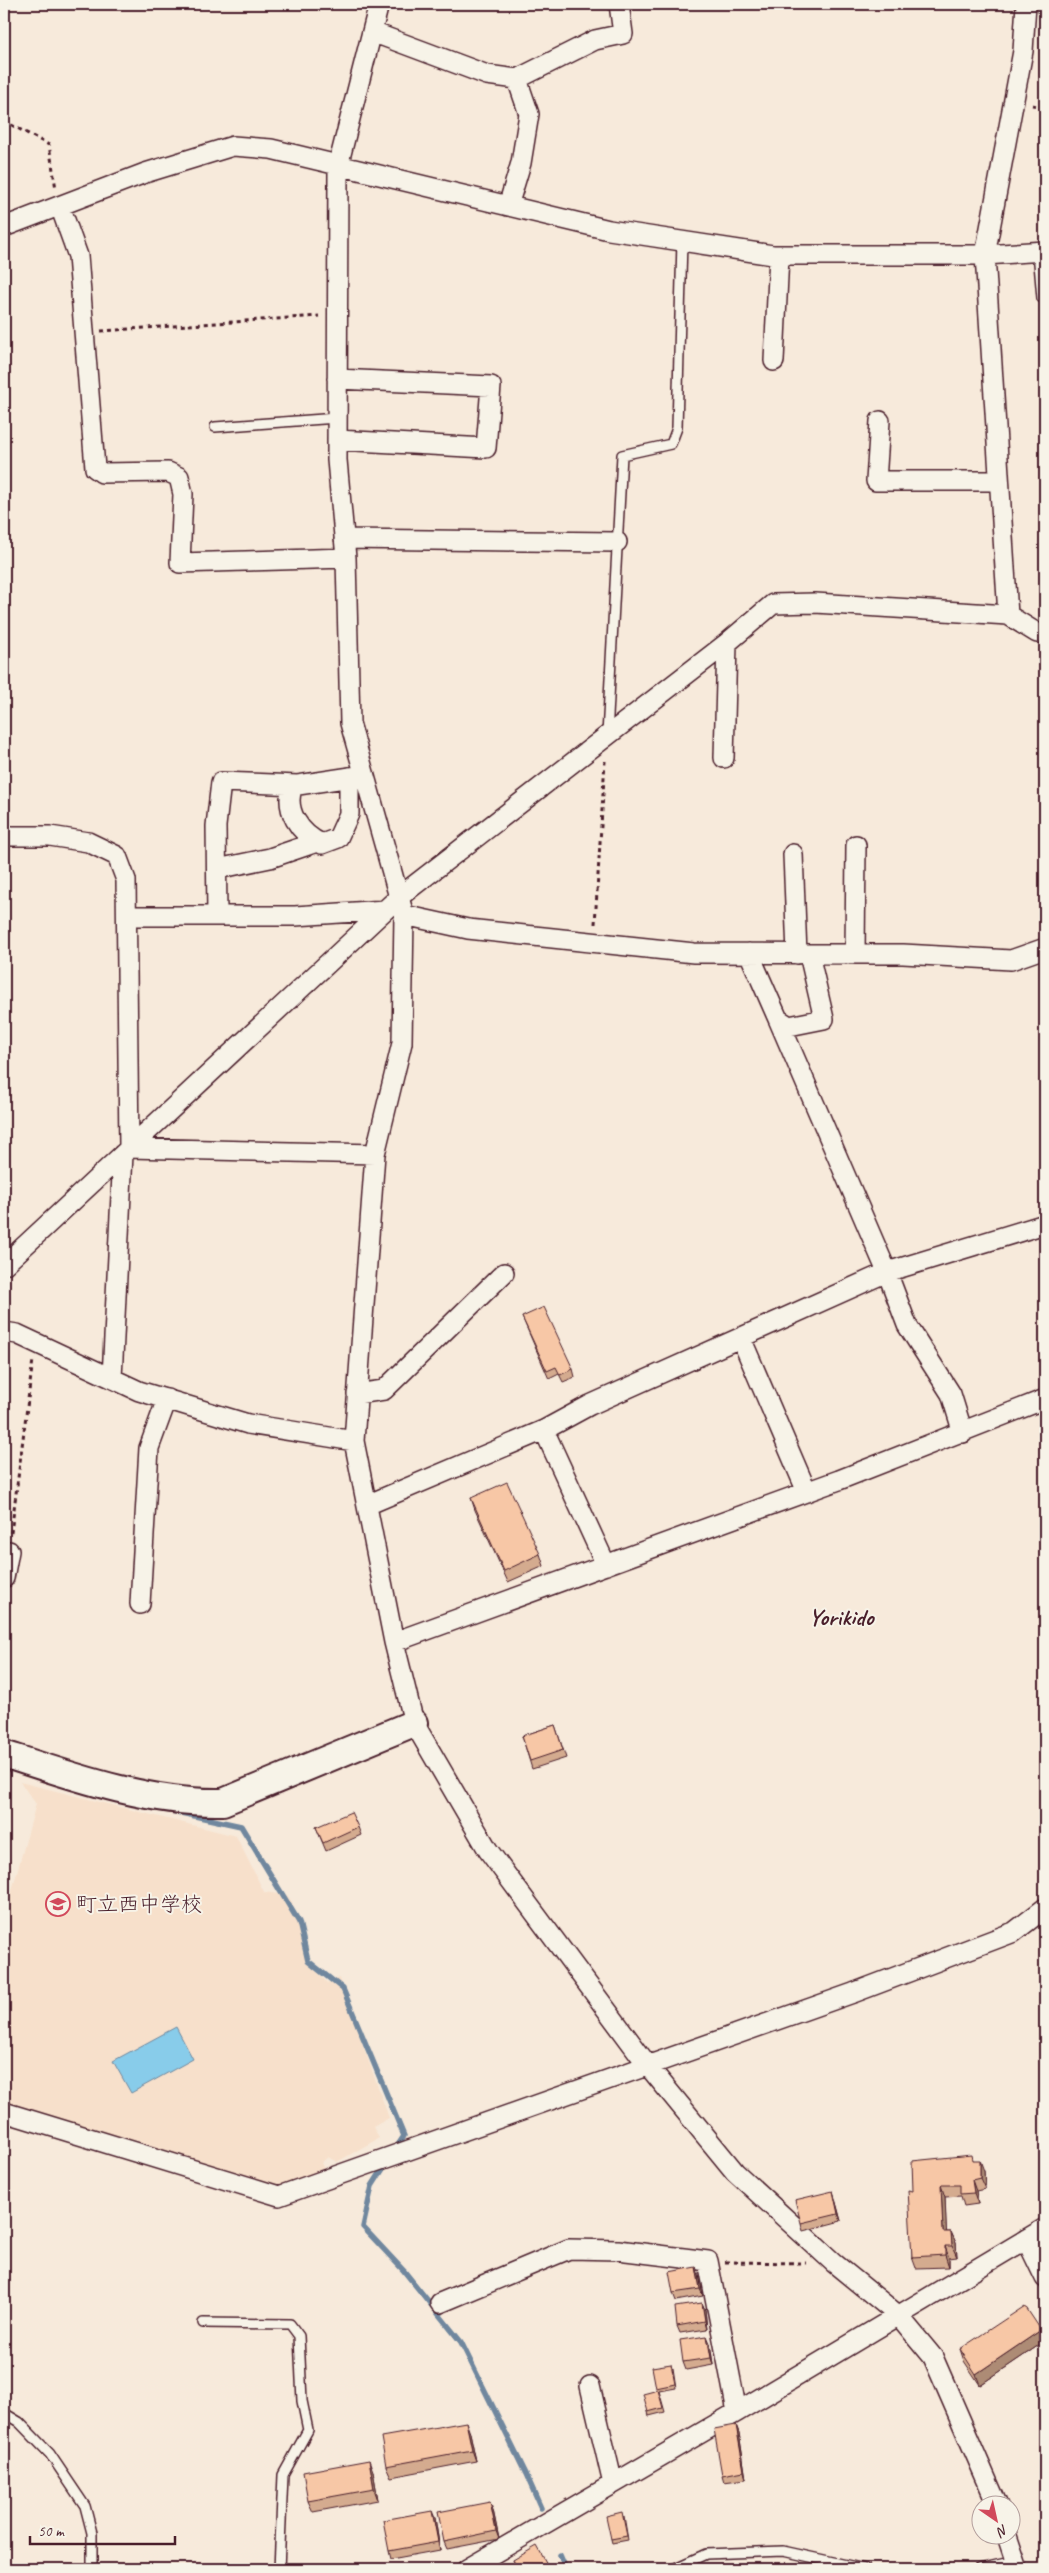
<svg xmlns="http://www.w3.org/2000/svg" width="1049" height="2573" font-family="Caveat,'Klee One',sans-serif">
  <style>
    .built { fill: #f7e0cb }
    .water { fill: #88ccea; stroke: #6f879e }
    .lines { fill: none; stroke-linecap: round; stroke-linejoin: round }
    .stream { stroke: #6f879e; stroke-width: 5.5 }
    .lane-casing { stroke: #4a1f2b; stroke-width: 12 }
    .street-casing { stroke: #4a1f2b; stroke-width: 22 }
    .secondary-casing { stroke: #4a1f2b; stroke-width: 30 }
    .path { stroke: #4a1f2b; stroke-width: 3; stroke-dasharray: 4 4; stroke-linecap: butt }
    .lane { stroke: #f7f3e8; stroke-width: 9 }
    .street { stroke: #f7f3e8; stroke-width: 19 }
    .secondary { stroke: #f7f3e8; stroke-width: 26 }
    .wall { fill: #d4ab8f; stroke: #4a1f2b }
    .shaded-wall { fill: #ad8b74; stroke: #4a1f2b }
    .building { fill: #f7c7a6; stroke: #4a1f2b }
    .labels { text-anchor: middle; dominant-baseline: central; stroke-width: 4; stroke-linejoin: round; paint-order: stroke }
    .poi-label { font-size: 21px; fill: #4a1f2b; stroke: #f7f3e8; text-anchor: start }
    .quarter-label { font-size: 24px; font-weight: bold; fill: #4a1f2b; stroke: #f7f3e8 }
  </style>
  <rect width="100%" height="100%" fill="#f7eadb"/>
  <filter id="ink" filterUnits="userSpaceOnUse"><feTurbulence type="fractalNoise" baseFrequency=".02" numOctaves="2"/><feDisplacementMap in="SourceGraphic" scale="10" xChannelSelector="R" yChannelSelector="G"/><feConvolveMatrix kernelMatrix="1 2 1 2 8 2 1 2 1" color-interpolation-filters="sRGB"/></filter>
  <g filter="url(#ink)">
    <path class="built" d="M20,1782L236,1836L264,1892L287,1895L292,1902L306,1957L327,1983L339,1978L389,2118L373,2127L379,2138L337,2162L328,2157L321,2163L324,2169L274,2188L4,2104V1919L36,1804Z"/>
    <path class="water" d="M176,2027L193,2059L131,2093L113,2061Z"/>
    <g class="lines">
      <path class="stream" d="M172,1811L241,1826L299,1922L308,1961L343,1989L404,2136L396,2148
        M386,2164L372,2186L363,2227L404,2271L461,2342L526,2474L541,2508
        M560,2555L566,2569"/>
      <defs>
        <path id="lane" d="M1038,252L1042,298
          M215,427L337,418
          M607,735L622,455L671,444L677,428L682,241
          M203,2323L290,2324L299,2336L302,2401L308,2430L283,2475L279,2569
          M4,2413L19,2422L50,2454L85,2506L92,2533V2569
          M673,2569L706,2554L783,2551L865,2569
          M979,2569L1015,2561"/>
        <path id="street" d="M379,4L338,166L337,460L346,558L350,723L404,915L402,1043L375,1154L354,1441L394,1642L414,1723L488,1850L649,2067L735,2172L834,2263L899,2316L933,2357L998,2506
          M372,32L487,75L517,79L595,40L623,34L619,4
          M60,206L78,256L95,468L102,473L168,472L179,477L183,494L180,563L346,558
          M508,206L521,163L529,114L517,79
          M4,227L145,173L233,146L271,149L609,230L773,255H985L1045,251
          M774,361L779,255
          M880,421L876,481H998
          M337,440L486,448L491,386L337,379
          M344,539L617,542
          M1008,615L985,255L1023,51L1026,4
          M724,758L727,643
          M293,785C283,810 300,834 322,844L338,838L349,814V777
          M4,836H50L88,842L117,856L126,880L129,1148L375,1154
          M793,854L797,954
          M217,869L270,858L317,842
          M404,915L468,929L694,953L903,954L1011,960L1045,948
          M127,916H295L385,910
          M217,916L216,826L221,782L298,785L364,775
          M749,953L778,1019L789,1026L824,1019L809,954
          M855,954L856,845
          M778,1019L887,1272L907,1325L951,1394L963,1433
          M4,1265L399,897L727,643L773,604L815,603L1008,615L1037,633H1045
          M4,1332L17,1334L139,1391L248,1424L354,1441
          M741,1338L807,1492
          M112,1378L123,1154
          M357,1394L384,1390L504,1273
          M544,1430L590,1405L887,1272L1045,1224
          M367,1505L544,1430L606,1565
          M4,1578L9,1551
          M140,1604L149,1448L167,1399
          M394,1642L839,1480L1045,1399
          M4,2112L279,2196L853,1993L1014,1932L1045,1908
          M1026,2239L1045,2278
          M440,2303L569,2249L618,2250L708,2261L737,2412
          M590,2386L613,2484
          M1007,2536L1018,2569
          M467,2569L737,2412L1045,2228"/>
        <path id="secondary" d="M4,1754C71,1776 151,1804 223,1802L414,1723"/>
      </defs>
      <use href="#lane" class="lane-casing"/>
      <use href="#street" class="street-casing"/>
      <use href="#secondary" class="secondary-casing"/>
      <path class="path" d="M1032,105L1045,107
        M4,121L49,145L56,189
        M101,331L319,316
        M595,924L605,761
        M11,1533L33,1360
        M725,2262L806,2263"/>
      <use href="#lane" class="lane"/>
      <use href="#street" class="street"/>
      <use href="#secondary" class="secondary"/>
    </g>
    <path class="wall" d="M522,1317L573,1369L575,1377L563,1382L559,1374L549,1379Z
      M471,1498L540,1554L544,1566L508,1582L475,1510Z
      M555,1725L566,1758L532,1769L522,1736Z
      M316,1827H358L361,1835L326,1851Z
      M973,2160L984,2171L985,2189L976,2191L978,2204L964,2206L961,2196L945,2197L946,2232H951L956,2243L957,2257L949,2258V2267L916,2268L912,2257L913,2191Z
      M833,2191L835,2199L841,2221L803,2231L801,2223Z
      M699,2275L703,2296L676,2301L673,2293Z
      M702,2303L705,2310L707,2329L680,2333L677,2326Z
      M1041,2330L1045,2341L980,2385L964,2361L960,2349Z
      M710,2343L713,2365L686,2370L683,2362Z
      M673,2368L676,2388L659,2391L665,2412L649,2416L648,2412L657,2390L656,2388Z
      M736,2425L739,2433L746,2479L724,2482L722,2475Z
      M470,2433L476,2461L391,2477L386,2466Z
      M373,2471L378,2500L313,2512L308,2501Z
      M493,2510L499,2539L447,2549L444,2542Z
      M624,2516L628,2540L612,2543L611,2539Z
      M435,2518L440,2550L391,2559L389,2551Z
      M513,2560L548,2566L549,2569H517Z"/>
    <path class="shaded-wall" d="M980,2160L984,2171L985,2189L980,2178Z
      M972,2180L976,2191L978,2204L974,2193Z
      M941,2185L945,2197L947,2243L943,2232Z
      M833,2191L835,2199L841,2221L838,2214Z
      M951,2232L956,2243L957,2257L952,2246Z
      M945,2246L949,2258V2267L945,2255Z
      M696,2267L699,2275L703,2296L700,2289Z
      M702,2303L705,2310L707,2329L705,2321Z
      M1041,2330L1045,2341L980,2385L976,2374Z
      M707,2336L710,2343L713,2365L711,2358Z
      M466,2422L470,2433L476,2461L472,2450Z
      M736,2425L739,2433L746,2479L744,2471Z
      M369,2460L373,2471L378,2500L374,2489Z
      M490,2502L493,2510L499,2539L496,2531Z
      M432,2511L435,2518L440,2550L438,2542Z"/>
    <path class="building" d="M544,1307L573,1369L560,1375L556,1367L547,1371L522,1317Z
      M507,1482L540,1554L504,1571L471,1498Z
      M555,1725L563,1750L530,1761L522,1736Z
      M351,1812L358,1827L323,1843L316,1827Z
      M971,2155L972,2160H980V2178L972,2180L974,2193L960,2194V2185H941L943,2232H951L952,2246H945V2255L912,2257L908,2190L913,2191L912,2161Z
      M833,2191L838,2214L801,2223L795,2200Z
      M696,2267L700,2289L673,2293L669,2272Z
      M702,2303L705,2321L677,2326L675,2307Z
      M1025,2306L1041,2330L976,2374L960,2349Z
      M707,2336L711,2358L683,2362L680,2340Z
      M671,2364L675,2384L656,2388L652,2367Z
      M658,2390L663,2408L648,2412L643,2394Z
      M466,2422L472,2450L386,2466L381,2437Z
      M736,2425L744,2471L722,2475L714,2429Z
      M369,2460L374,2489L308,2501L303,2472Z
      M490,2502L496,2531L444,2542L438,2512Z
      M432,2511L438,2542L389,2551L383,2520Z
      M622,2512L627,2536L611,2539L606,2516Z
      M537,2546L548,2566L542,2569H518L513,2560Z"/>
  </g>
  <defs>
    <symbol id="school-ring" viewBox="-11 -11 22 22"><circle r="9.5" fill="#f7f3e8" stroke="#d1495b" stroke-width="1.5"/><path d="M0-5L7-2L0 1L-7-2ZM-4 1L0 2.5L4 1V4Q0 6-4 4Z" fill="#d1495b"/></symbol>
  </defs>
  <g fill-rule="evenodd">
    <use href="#school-ring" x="44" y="1890" width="28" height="28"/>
  </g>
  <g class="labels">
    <g class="poi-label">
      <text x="76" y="1904">町立西中学校</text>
    </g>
    <g class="quarter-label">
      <text x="841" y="1617">Yorikido</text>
    </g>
  </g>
  <rect width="1049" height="2573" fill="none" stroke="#f7f3e8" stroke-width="20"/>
  <rect x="10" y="10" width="1029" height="2553" fill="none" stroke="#4a1f2b" stroke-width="2" filter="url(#ink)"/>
  <g transform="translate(996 2520) rotate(146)"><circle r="24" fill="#f7f3e8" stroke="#b29e9c"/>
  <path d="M0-4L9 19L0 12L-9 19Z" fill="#d1495b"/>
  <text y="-8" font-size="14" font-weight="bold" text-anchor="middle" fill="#4a1f2b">N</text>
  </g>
  <path d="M30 2536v8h145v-8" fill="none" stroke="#4a1f2b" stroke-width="2.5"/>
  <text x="38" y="2536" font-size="15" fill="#4a1f2b" stroke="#f7f3e8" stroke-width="4" paint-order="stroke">50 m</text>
</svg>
